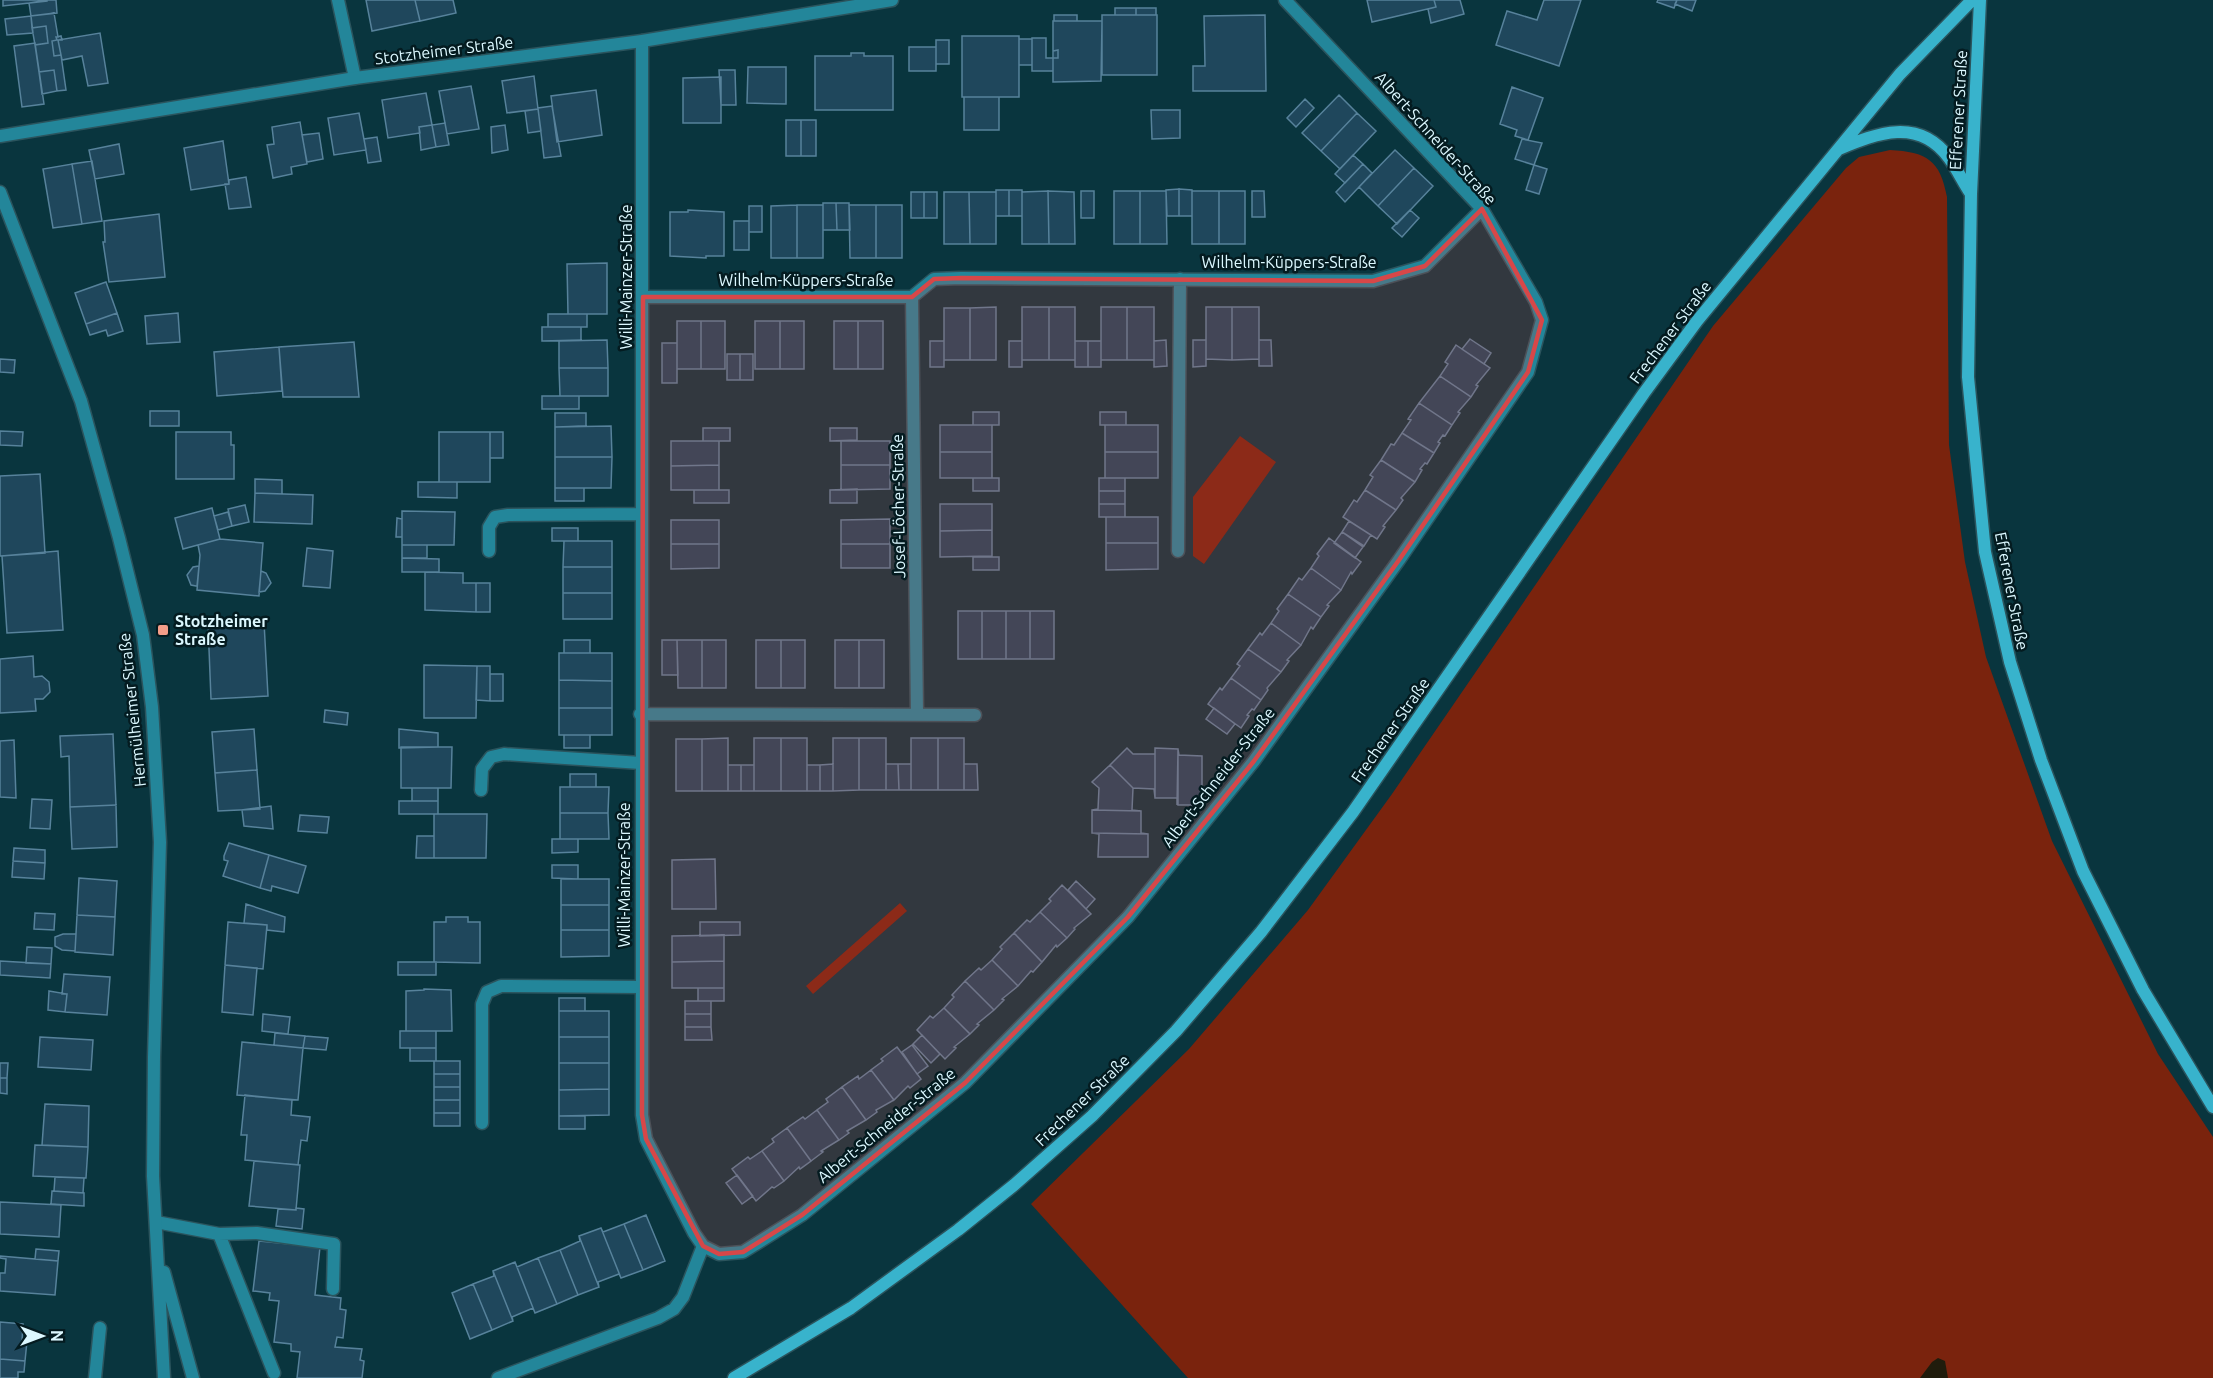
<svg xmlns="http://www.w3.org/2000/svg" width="2213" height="1378" font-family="Ubuntu,sans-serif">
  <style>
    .green { fill: #7a230d }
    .water { fill: #201c0c }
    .building { fill: #1f475c; stroke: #57829b; stroke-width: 1.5 }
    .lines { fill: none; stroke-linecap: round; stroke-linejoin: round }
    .service-casing { stroke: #2b545d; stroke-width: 15 }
    .minor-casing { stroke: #2b545d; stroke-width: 15 }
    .tertiary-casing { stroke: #2b545d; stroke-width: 15 }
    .secondary-casing { stroke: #2b545d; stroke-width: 15 }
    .service { stroke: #23869a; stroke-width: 12 }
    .minor { stroke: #23869a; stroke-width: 12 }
    .tertiary { stroke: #23869a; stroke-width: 12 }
    .secondary { stroke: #38b3cc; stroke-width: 12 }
    .marked { fill: #d74748; fill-opacity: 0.2; stroke: #d74748; stroke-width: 4.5; stroke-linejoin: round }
    .poi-dot { fill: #f49e89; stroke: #041b20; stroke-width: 2 }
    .labels { text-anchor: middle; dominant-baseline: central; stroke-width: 5; stroke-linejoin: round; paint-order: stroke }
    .street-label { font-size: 16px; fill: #dcf8ff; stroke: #041b20 }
    .poi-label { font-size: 16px; font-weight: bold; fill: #dcf8ff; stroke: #041b20; text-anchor: start }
  </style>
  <rect width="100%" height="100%" fill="#09353e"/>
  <path class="green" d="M1890,150C1927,152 1940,160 1947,197L1949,445L1965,562L1986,657L2052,841L2158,1054L2213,1137V1378H1188L1031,1204L1189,1049L1308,910L1392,794L1713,326L1846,168L1859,157Z
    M1240,436L1276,462L1204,564L1193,556V497Z
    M900,903L907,911L813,994L806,986Z"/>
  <path class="water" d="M1938,1358L1945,1361L1948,1378H1920L1932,1362Z"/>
  <path class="building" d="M3,0H47V1L3,6Z
    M47,0H56L57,13L31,16L29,3Z
    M366,0H415L420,21L372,31Z
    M415,0H453L456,13L420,21Z
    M1367,0H1434L1436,7L1372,22Z
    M1434,0H1460L1464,14L1431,23L1428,9L1436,7Z
    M1544,0H1581L1559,66L1496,45L1507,11L1537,20Z
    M1658,0H1677L1674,8L1657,2Z
    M1677,0H1696L1692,11L1675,4Z
    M1115,8H1136V15H1115Z
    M1136,8H1156V15H1136Z
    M54,13L58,37H56L57,40L52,41L54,56L61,55L66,90L57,91L54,70L39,72L35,45L48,43L46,26L32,28L31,16Z
    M1054,15H1077V21H1054Z
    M1102,15H1157V75H1102Z
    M1265,15L1266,91H1193V66H1205L1204,16Z
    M31,16L33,33L7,35L5,19Z
    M1053,21H1102L1101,81L1053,82V58H1058V50L1053,51Z
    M46,26L48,43L35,45L32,28Z
    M100,33L108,83L88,86L82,56L62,60L58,40Z
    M61,36L62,40H58L61,55L54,56L52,41L57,40L56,37Z
    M962,36H1019V97H962Z
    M1032,38H1046V58H1053V71H1032Z
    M1019,39H1032V65H1019Z
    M936,40H949V64H936Z
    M35,43L44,104L22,107L14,46Z
    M909,47H936V71H909Z
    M1058,50V58H1053V51Z
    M851,53H864V56H893V110H815V56H851Z
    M748,67H786V104L747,103Z
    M54,70L57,91L42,94L39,72Z
    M719,70H735L736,105H721Z
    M534,76L538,109L507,113L502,81Z
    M721,77V123H683V78Z
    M471,86L479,129L447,134L439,91Z
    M1512,87L1543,98L1528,140L1515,136L1517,130L1500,124Z
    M596,90L602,135L557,142L551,96Z
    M426,93L432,125L419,127L420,133L388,138L382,100Z
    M1339,95L1357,113L1321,151L1302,133Z
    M964,97H999V130H964Z
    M1305,99L1314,108L1296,127L1287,118Z
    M552,106L561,156L544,158L538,108Z
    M538,109L541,131L528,133L525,111Z
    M1151,110H1180V138L1152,139Z
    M359,113L366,150L334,155L328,118Z
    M1357,113L1376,131L1340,169L1321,151Z
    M786,120H801V156H786Z
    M801,120H816V156H801Z
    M300,122L307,164L291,167L292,174L273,178L267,145L274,144L272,127Z
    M445,123L449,145L436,147L432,125Z
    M432,125L436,147L421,150L419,127Z
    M505,125L508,150L492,153L491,127Z
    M319,133L323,159L307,162L302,135Z
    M377,137L381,161L368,163L364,139Z
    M1522,139L1542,143L1534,165L1515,159Z
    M223,141L229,184L191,190L184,148Z
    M119,144L124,174L95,179L89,150Z
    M1395,150L1414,168L1378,206L1359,187Z
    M1353,155L1363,164L1345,183L1335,174Z
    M92,161L102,221L82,224L72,164Z
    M72,164L82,224L53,228L43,169Z
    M1363,164L1372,173L1345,202L1336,192Z
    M1534,165L1547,169L1539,194L1526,190Z
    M1414,168L1433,186L1397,224L1378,206Z
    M246,177L251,207L229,209L225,184H229V180Z
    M1179,189L1192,190V216H1179Z
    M1179,189V216H1167L1166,190Z
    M996,190H1009V216H996Z
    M1009,190H1022V216H1009Z
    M1048,191L1074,192L1075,244H1049Z
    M1048,191L1049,244H1022V192Z
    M1081,191H1094V218H1081Z
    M1114,191H1140V244H1114Z
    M1140,191H1166L1167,244H1140Z
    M1192,191H1219V244H1192Z
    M1219,191H1245V244H1219Z
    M1252,191H1264L1265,217H1252Z
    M911,192H924V218H911Z
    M924,192H937V218H924Z
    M944,192H969L970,244H944Z
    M969,192H996V244H970Z
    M823,203H836L837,230H823Z
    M836,203H849L850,230H837Z
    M797,205V258H771V206Z
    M797,205H823V258H797Z
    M849,205H876V258H850Z
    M876,205H902V258H876Z
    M749,206H762V232H749Z
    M688,210L724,212V256H706V258L670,256V212H688Z
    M1410,210L1419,218L1402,237L1392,228Z
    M159,214L165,277L109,282L103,242H105L104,221Z
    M734,221H749V250H734Z
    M607,263V314H568L567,264Z
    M106,282L117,313L86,324L75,293Z
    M996,307V360H970V308Z
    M1022,307H1049V360H1022Z
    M1049,307H1075V360H1049Z
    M1101,307H1127V360H1101Z
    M1127,307H1154V360H1127Z
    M1206,307H1232V360L1206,359Z
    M1232,307H1259V359L1232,360Z
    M944,308H970V360H944Z
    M117,313L123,331L108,336L106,330L90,335L86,324Z
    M178,313L180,342L147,344L145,316Z
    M548,314H587V327H548Z
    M677,321H701V369H677Z
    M701,321H725V369H701Z
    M755,321H780V369H755Z
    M780,321H804V369H780Z
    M834,321H858V369H834Z
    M858,321H883V369H858Z
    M542,327H581V340L542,341Z
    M1470,339L1491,353L1484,364L1462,349Z
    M607,340L608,368H559V341Z
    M1166,340L1167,366L1154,367V341Z
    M1193,340H1206V366L1193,367Z
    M1259,340H1271L1272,366H1259Z
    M930,341H944V367H930Z
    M1009,341H1022V367H1009Z
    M1075,341H1088V367H1075Z
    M1088,341H1101V367H1088Z
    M354,342L359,397H283L279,347Z
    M662,343H677V383H662Z
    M1456,345L1490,368L1476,385L1478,386L1471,397L1440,376L1448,364L1445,362Z
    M279,347L282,391L217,396L214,352Z
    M727,354H740V380H727Z
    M740,354H753V380H740Z
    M0,359L15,360L14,373L0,372Z
    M559,368H608V396H560Z
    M1440,376L1471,397L1458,412L1460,413L1452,425L1419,403Z
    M542,396H579V409H542Z
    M1419,403L1452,425L1445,436L1443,435L1438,442L1440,443L1434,453L1402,433L1411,420L1408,419Z
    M150,411H179V426H150Z
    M973,412H999V425H973Z
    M1100,412H1126V425H1100Z
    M555,413H586V426L555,427Z
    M940,425H992V452H940Z
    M1105,425H1158V452H1105Z
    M611,426L612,457H555V427Z
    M703,428H730V441H703Z
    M830,428H857V440L830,441Z
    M0,431L23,432L22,446L0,445Z
    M176,432H231V445H234V479H176Z
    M439,432H490V482H439Z
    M490,432H503V458H490Z
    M1402,433L1434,453L1427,464L1425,463L1420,469L1422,470L1415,482L1381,460L1391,444L1394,445Z
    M671,441H719V465L671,466Z
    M841,441H890V465H841Z
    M940,452H992V478H940Z
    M1105,452H1158V478H1105Z
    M555,457H612L611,488H555Z
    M1381,460L1415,482L1401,498L1403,500L1396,510L1365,490L1373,477L1370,475Z
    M719,465V490H671V466Z
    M841,465H890V489L841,490Z
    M40,474L45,553L0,556V476Z
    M973,478H999V491H973Z
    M1099,478H1125V491H1099Z
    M255,479L282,480V494L255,493Z
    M418,482H457V498L418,497Z
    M555,488H584V501H555Z
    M857,489V503H830V490Z
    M694,490H729V503H694Z
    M1365,490L1396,510L1383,526L1385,527L1377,539L1343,517L1354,500L1357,502Z
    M1099,491H1125V504H1099Z
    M255,493L313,495L312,524L254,522Z
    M940,504H992V530L940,531Z
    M1099,504H1125V517H1099Z
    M245,505L249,522L232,526L228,509Z
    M212,508L220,539L183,549L175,518Z
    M402,511L455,512L454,545H402Z
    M228,512L232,526L218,530L214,516Z
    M1106,517H1158V543H1106Z
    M397,518L402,519V537H396Z
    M890,519V544H841V520Z
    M671,520H719V544H671Z
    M1349,521L1371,535L1364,546L1342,532Z
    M552,528H578V541H552Z
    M992,530V556L940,557V531Z
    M1342,532L1363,547L1355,558L1334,543Z
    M1329,538L1361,562L1352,574L1351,572L1341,590L1311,568L1319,556L1317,554Z
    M220,539L263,543L259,596L197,590L200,555L198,545Z
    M564,541H612V567H563Z
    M1106,543H1158V569L1106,570Z
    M671,544H719V568L671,569Z
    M841,544H890V568H841Z
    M402,545H427V558H402Z
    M307,548L333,551L330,588L303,586Z
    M58,551L63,630L7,633L2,556Z
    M973,557H999V570H973Z
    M402,558L439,559V572H402Z
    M199,566L197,586H196L191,585L187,575L193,567Z
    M563,567H612V593H563Z
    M1311,568L1341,590L1327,605L1329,606L1321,617L1288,594L1299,578L1302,580Z
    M261,571L266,573L271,583L265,591L259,592Z
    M425,572L463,573V583H476V612L425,610Z
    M476,583H490V612H476Z
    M563,593H612V619H563Z
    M1288,594L1321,617L1313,629L1311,627L1301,645L1271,623L1279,611L1277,609Z
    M958,611H982V659H958Z
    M982,611H1006V659H982Z
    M1006,611H1030V659H1006Z
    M1030,611H1054V659H1030Z
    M264,622L268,696L211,699L208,624Z
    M1271,623L1301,645L1287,660L1289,661L1281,672L1248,649L1260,633L1262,635Z
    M564,640H590V653H564Z
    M662,640H677L678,675H662Z
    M677,640H702V688H678Z
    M702,640H726V688H702Z
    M756,640H781V688H756Z
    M781,640H805V688H781Z
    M835,640H859V688H835Z
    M859,640H884V688H859Z
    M1248,649L1281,672L1267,688L1268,690L1261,700L1231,678L1240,666L1237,664Z
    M559,653H612V681L559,680Z
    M33,656L34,677L42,676L49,682L50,692L43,699H35L36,711L0,713V659Z
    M424,665L477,666L476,718H424Z
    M477,666H490V701L476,700Z
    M490,674H503V701H490Z
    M1231,678L1261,700L1254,710L1252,709L1247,715L1249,716L1241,728L1208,704L1220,688L1222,690Z
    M559,680L612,681V708H559Z
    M559,708H612V735H559Z
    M1214,708L1235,724L1227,734L1206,719Z
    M325,710L348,713L347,725L324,722Z
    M254,729L257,770L215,773L212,732Z
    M399,729L438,733V747L399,748Z
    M113,734L116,805L70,807L69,756L61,757L60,736Z
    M564,735H590V748H564Z
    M728,738V791H702V739Z
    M754,738H781V791H754Z
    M781,738H807V791H781Z
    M833,738H859V790L833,791Z
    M859,738H886V790H859Z
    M911,738H938V790H911Z
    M938,738H964V790H938Z
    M676,739H702V791H676Z
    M14,740L16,798L0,797V741Z
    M401,747H452L451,788H401Z
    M1127,748L1133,754H1155V748V798L1154,789L1133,788L1110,765Z
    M1155,748L1178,749L1177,805V798H1155Z
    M1178,749L1179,755L1202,756V805H1178Z
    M833,764V791H820V765Z
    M886,764H898L899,790H886Z
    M898,764H911V790H899Z
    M964,764H977L978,790H964Z
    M728,765H741V791H728Z
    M741,765H754V791H741Z
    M807,765H820V791H807Z
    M1110,765L1133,788L1132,810L1141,811L1092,810L1098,809L1099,788L1092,782Z
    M257,770L260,809L218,811L215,773Z
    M570,774H596V787H570Z
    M560,787H609L608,813H560Z
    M412,788H438V801H412Z
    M32,799L52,800L50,829L30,828Z
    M399,801H438V814H399Z
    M116,805L117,847L72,849L70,807Z
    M271,806L273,829L244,826L242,810Z
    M1092,810L1141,811V833L1148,834L1092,833Z
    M560,813H608L609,839H560Z
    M434,814H487L486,858H434Z
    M300,815L329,817L327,833L298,831Z
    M1092,833L1148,834V857H1098L1099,834Z
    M417,836H434V858H416Z
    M552,839H578V852L552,853Z
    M229,843L269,855L260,888L223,876L228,861L224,860V856Z
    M14,848L45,850V863L13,861Z
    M269,855L306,866L298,893L272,886L271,891L260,888Z
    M715,859L716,909H672V860Z
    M13,861L45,863L44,879L12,877Z
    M552,865H578V879L552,878Z
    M79,878L117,881L115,917L77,915Z
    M561,879H609V905H561Z
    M1076,881L1095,899L1086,909L1068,890Z
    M1062,885L1091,914L1074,928L1075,929L1067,938L1040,912L1051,901L1049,899Z
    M246,904L285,917L284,932L267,930V925L244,923Z
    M561,905H609V930H561Z
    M1040,912L1067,938L1057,947L1056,945L1042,962L1014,933L1027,920L1030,922Z
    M35,913L55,914L54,930L34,929Z
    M77,915L115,917L113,955L75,952Z
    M446,917H468V922H480V963L434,962V922H446Z
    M228,922L267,925L263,969L225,965Z
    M700,922H740V935L700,936Z
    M561,930H609V956L561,957Z
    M1014,933L1042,962L1033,972L1031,971L1018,986L992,960L1002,949L1000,947Z
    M63,934H76L75,951L62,950L55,946V937Z
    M724,935V961L672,962V936Z
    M27,947L52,948L51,964L26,963Z
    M992,960L1018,986L1002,999L1004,1000L994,1010L965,981L979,968L981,970Z
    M0,961L51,964L50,978L0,975Z
    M724,961V988H672V962Z
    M398,962H436V975H398Z
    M225,965L257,968L253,1015L222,1012Z
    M64,974L110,977L107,1015L65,1012L67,994H62Z
    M965,981L994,1010L977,1024L979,1025L970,1034L944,1008L954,997L952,995Z
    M698,988H724V1001H698Z
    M424,989L451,990L452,1031H406V991L424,990Z
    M49,991L67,994L65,1012L48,1010Z
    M559,998H585V1011H559Z
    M685,1001H711V1014H685Z
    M944,1008L970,1034L954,1047L956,1048L945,1059L917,1030L930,1016L933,1018Z
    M559,1011H609V1037H559Z
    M263,1014L290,1017L288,1034L262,1031Z
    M685,1014H711V1027H685Z
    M685,1027H711L712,1040H685Z
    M400,1031H436V1048H400Z
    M275,1033L305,1036L303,1048L274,1045Z
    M922,1035L940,1054L931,1063L913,1044Z
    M305,1036L328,1038L326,1050L303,1048Z
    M40,1037L93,1040L91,1070L38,1067Z
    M559,1037H609V1063H559Z
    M242,1042L303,1048L298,1100L237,1095Z
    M912,1045L928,1066L917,1074L902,1052Z
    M897,1047L921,1079L910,1088L908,1086L894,1100L871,1070L883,1061L881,1059Z
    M410,1048H436V1061H410Z
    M434,1061H460V1074H434Z
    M0,1063H8L7,1078H0Z
    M559,1063H609V1089L559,1090Z
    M871,1070L894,1100L876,1110L877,1112L866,1120L842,1087L858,1076L859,1079Z
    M434,1074H460V1087H434Z
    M0,1078H7V1094L0,1093Z
    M434,1087H460V1100H434Z
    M842,1087L866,1120L847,1131L849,1133L839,1140L817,1110L828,1102L826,1099Z
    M609,1089V1115L559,1116V1090Z
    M245,1095L292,1100L291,1115L310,1117L307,1141L301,1140L298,1165L245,1160L247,1135H241Z
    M434,1100H460V1113H434Z
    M45,1104L89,1106L88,1147L42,1145Z
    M817,1110L839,1140L821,1151L823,1152L811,1161L787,1128L803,1117L805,1119Z
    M434,1113H460V1126H434Z
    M559,1116H585V1129H559Z
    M787,1128L811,1161L800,1169L799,1167L784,1181L762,1151L774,1142L772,1139Z
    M35,1145L88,1147L86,1178L33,1176Z
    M762,1151L784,1181L774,1188L772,1187L756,1201L732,1169L748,1157L750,1159Z
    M254,1161L300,1165L296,1210L249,1206Z
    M737,1175L753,1196L742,1204L726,1183Z
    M55,1177L84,1178L83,1193L54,1191Z
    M52,1191L84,1193V1206L51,1204Z
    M0,1202L61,1205L59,1237L0,1234Z
    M296,1208L304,1209L302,1229L276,1226L278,1209L296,1210Z
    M646,1215L665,1261L643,1270L624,1224Z
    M624,1224L643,1270L621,1278L601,1228L603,1232Z
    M601,1228L621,1278L619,1274L598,1282L599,1287L579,1236Z
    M579,1236L599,1287L578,1295L560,1250L580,1241Z
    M259,1241L320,1247L315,1295L341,1298L340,1309L346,1310L343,1338L337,1337L335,1347L362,1349L360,1360L364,1361L362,1378H297L300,1352L291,1351V1344L274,1342L279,1301L269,1300L270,1293L253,1291Z
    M36,1249L59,1251L58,1261L35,1259Z
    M560,1250L578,1295L557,1304L538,1258Z
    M0,1256L58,1261L55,1295L0,1291V1273H5L6,1259L0,1258Z
    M538,1258L557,1304L535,1313L515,1262L517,1267Z
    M515,1262L535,1313L533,1308L512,1317L513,1321L493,1271Z
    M493,1271L513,1321L492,1330L473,1284L494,1276Z
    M473,1284L492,1330L470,1339L452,1293Z
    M0,1322L23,1324L22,1341H27L25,1361L0,1359Z
    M0,1359L25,1361L24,1372H18V1378H0Z"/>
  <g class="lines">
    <defs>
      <path id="service" d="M156,1222L219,1234L274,1373
        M219,1234L257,1233L334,1244L333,1289
        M95,1378L100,1328"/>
      <path id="minor" d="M338,0L355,78
        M642,41V1115L646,1139L694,1233L703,1246L719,1254L743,1252L802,1215L965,1083L1128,917L1254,761L1399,560L1528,372L1542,320L1536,302L1482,209L1285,0
        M643,297H912L934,279L961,278L1373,281L1425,266L1482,209
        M912,297L917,714
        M489,551V527L495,517L508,515L641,514
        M1178,551L1180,279
        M640,714L975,715
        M481,790L482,769L491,757L504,754L641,763
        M482,1123V1004L487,992L501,986L641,987
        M498,1378L658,1318L674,1309L683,1297L703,1246"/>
      <path id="tertiary" d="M0,136L355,78L642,41L892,0
        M0,192L81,401L119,538L143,635L152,707L160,842L154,1057L153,1176L164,1378
        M164,1272L193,1378"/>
      <path id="secondary" d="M1980,0L1971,194L1968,377L1985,552L2010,662L2041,760L2083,871L2143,990L2213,1107
        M1839,149C1877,133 1919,117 1949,158C1957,169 1963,182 1971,194
        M734,1378L851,1308L958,1230L1014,1185L1092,1116L1176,1031L1261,932L1353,812L1644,393L1697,321L1900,74L1972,0"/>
    </defs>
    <use href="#service" class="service-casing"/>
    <use href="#minor" class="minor-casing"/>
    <use href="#tertiary" class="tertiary-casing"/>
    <use href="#secondary" class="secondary-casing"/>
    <use href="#service" class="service"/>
    <use href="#minor" class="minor"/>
    <use href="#tertiary" class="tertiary"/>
    <use href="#secondary" class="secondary"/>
  </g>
  <path class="marked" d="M1482,209L1542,320L1528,372L1399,560L1254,761L1128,917L965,1083L802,1215L743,1252L719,1254L703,1246L646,1139L642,1115L643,297H912L934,279L961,278L1373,281L1425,266Z"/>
  <rect class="poi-dot" x="157" y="624" width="12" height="12" rx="3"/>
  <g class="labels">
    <g class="street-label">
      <text transform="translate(444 50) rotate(-7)">Stotzheimer Straße</text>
      <text transform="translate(1958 110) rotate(-87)">Efferener Straße</text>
      <text transform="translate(1436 138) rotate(48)">Albert-Schneider-Straße</text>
      <text x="1289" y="262">Wilhelm-Küppers-Straße</text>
      <text transform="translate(626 277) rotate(-90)">Willi-Mainzer-Straße</text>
      <text x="806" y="280">Wilhelm-Küppers-Straße</text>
      <text transform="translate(1670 332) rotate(-53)">Frechener Straße</text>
      <text transform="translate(898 506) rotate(-91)">Josef-Löcher-Straße</text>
      <text transform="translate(2012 591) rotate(79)">Efferener Straße</text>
      <text transform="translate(132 710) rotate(-96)">Hermülheimer Straße</text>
      <text transform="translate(1390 730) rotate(-55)">Frechener Straße</text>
      <text transform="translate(1218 777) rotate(-52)">Albert-Schneider-Straße</text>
      <text transform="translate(624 875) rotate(-90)">Willi-Mainzer-Straße</text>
      <text transform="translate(1082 1100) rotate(-44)">Frechener Straße</text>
      <text transform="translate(886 1125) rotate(-39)">Albert-Schneider-Straße</text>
    </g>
    <g class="poi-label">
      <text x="175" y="621">Stotzheimer<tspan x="175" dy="18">Straße</tspan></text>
    </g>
  </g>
  <g transform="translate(42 1336) rotate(90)" stroke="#041b20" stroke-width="4.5" paint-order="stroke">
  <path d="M0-4.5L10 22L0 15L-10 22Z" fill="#dcf8ff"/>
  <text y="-9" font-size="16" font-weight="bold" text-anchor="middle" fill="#dcf8ff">N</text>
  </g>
</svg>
